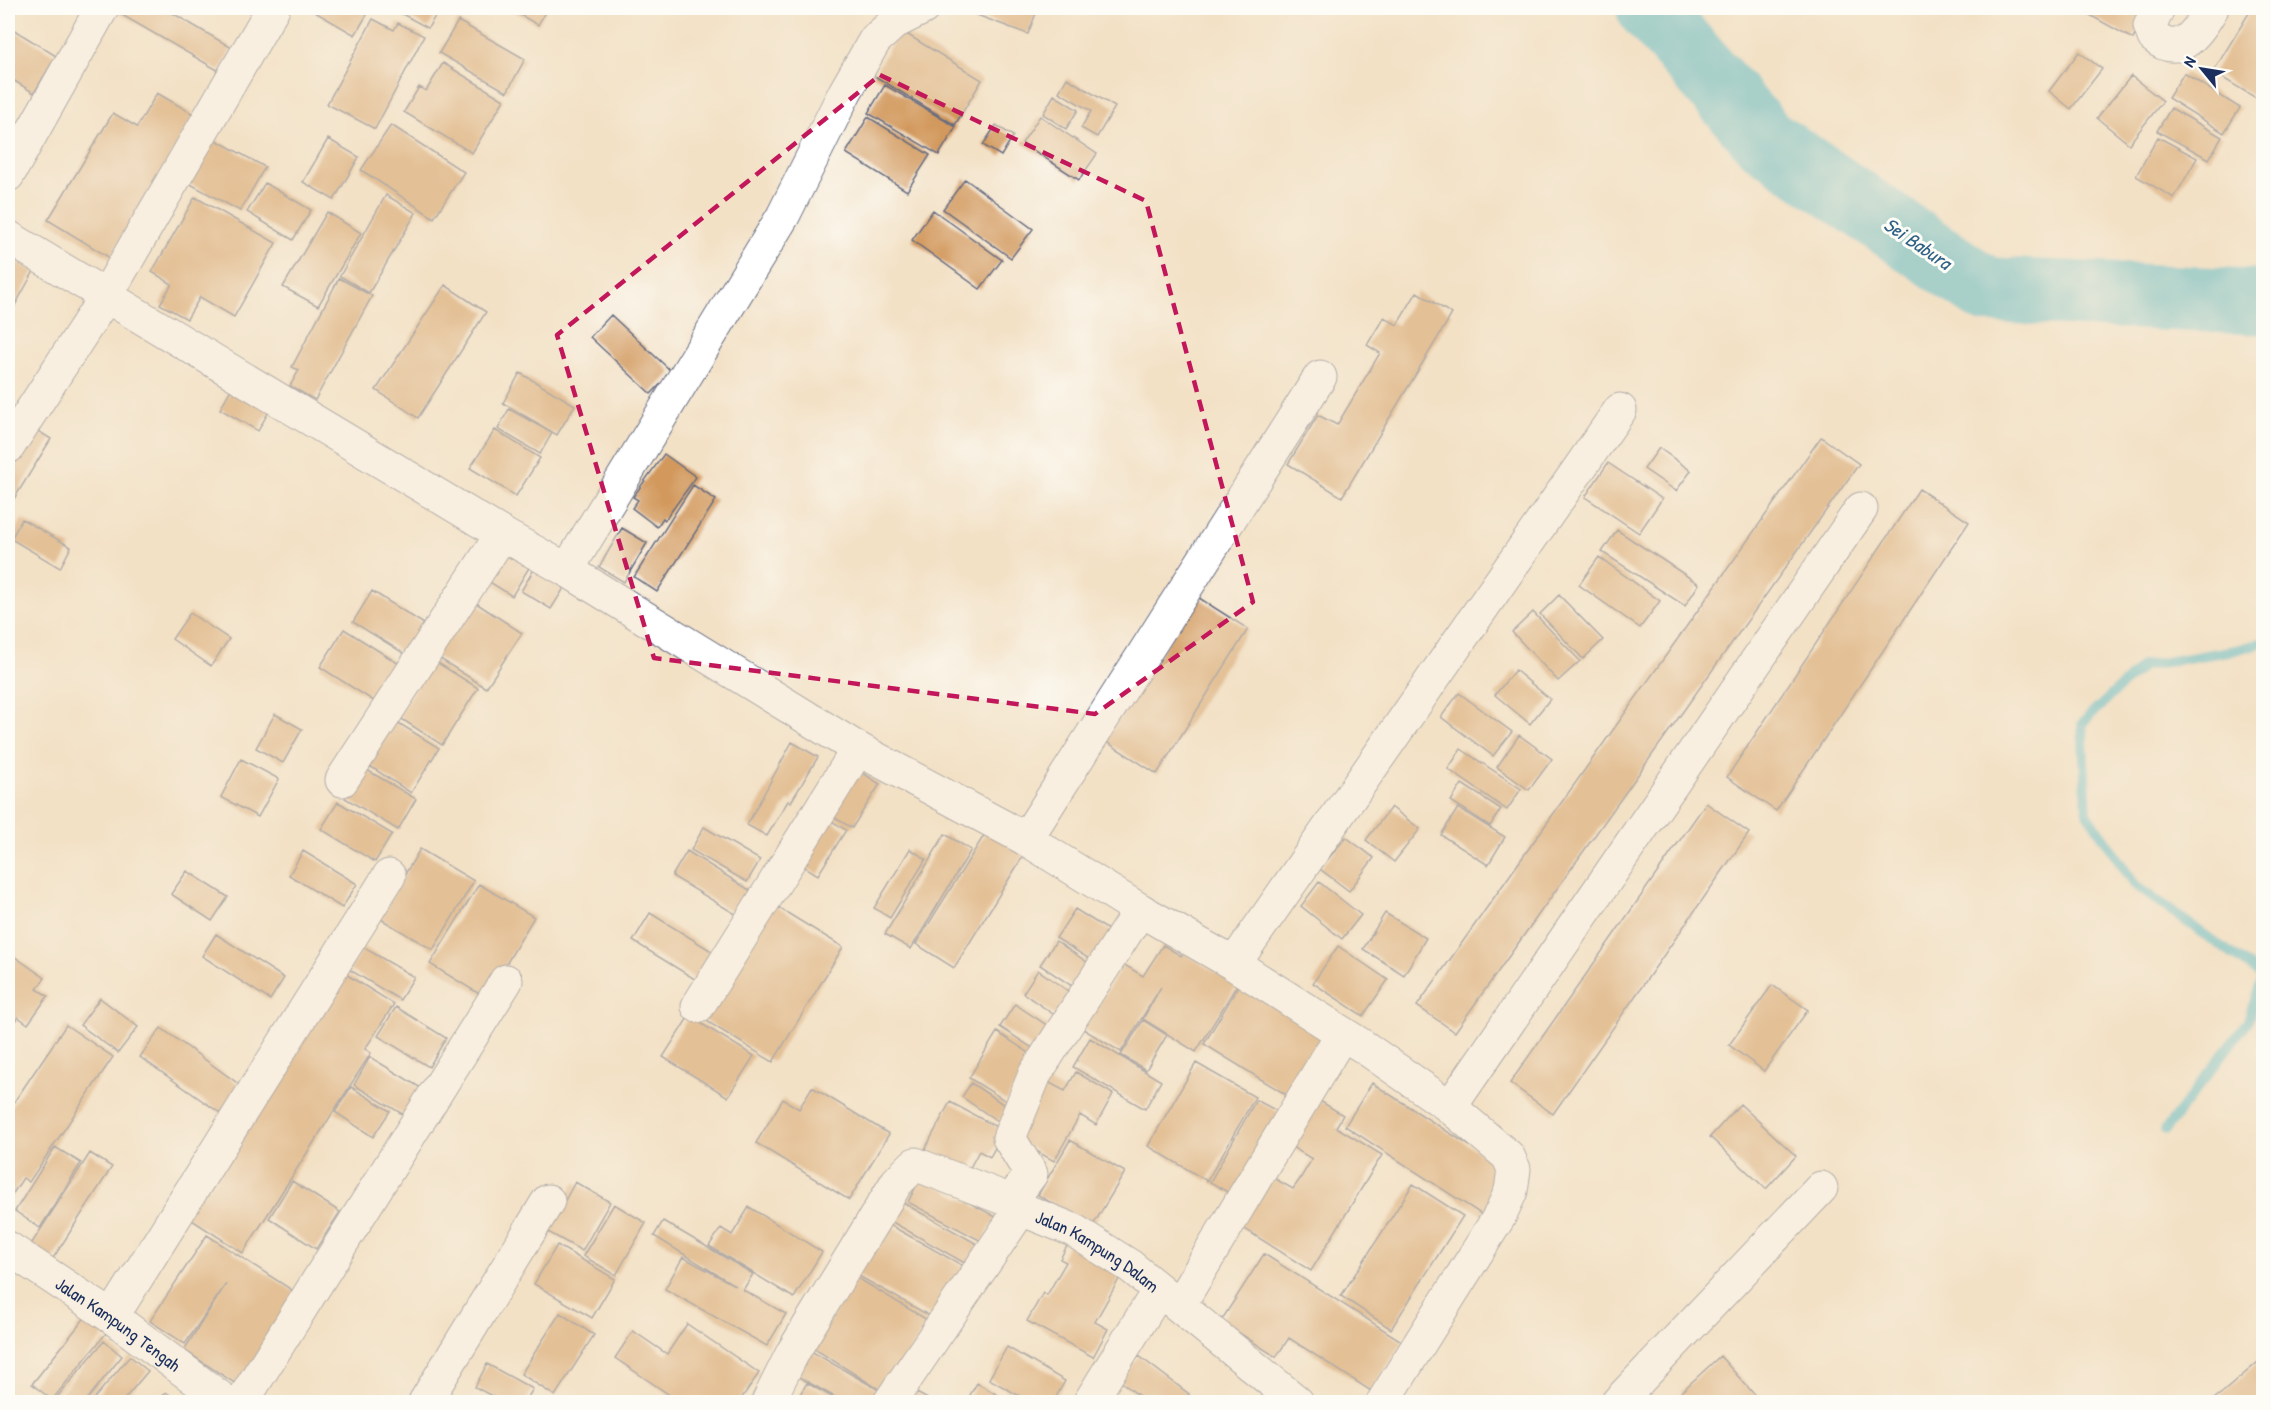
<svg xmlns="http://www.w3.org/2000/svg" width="2271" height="1410" font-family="'Patrick Hand',sans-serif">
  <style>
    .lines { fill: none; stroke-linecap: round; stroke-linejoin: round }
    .stream { stroke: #50bacd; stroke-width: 10 }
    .river { stroke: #50bacd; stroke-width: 66 }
    .building { fill: #d2985b }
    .minor-casing { stroke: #676d82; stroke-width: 35 }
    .minor { stroke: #fff; stroke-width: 33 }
    .marked { fill: none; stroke: #c2185b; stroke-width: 4.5; stroke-dasharray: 12 8; stroke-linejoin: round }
    .labels { text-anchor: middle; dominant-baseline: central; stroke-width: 6; stroke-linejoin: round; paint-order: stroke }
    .street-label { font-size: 18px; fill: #1b2f5e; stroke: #fdfcf7 }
    .water-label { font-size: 20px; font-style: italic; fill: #2e6085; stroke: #fdfcf7 }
  </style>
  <rect width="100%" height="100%" fill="#fdfcf7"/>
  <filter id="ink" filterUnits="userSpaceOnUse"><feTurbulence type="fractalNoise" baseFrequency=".0167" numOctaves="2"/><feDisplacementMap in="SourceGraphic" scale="12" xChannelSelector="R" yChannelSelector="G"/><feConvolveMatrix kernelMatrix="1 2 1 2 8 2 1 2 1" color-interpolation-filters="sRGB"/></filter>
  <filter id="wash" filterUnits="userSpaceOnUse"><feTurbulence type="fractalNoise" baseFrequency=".008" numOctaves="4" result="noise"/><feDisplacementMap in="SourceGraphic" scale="24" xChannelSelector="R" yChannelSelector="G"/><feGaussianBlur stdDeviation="1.35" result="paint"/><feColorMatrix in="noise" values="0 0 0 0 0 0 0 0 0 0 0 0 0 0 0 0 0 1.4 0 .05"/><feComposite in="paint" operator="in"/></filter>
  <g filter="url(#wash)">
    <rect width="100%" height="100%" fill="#f3e1c6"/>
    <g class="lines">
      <path class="stream" d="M2165,1130L2247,1023L2263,976L2136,886L2087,813L2082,723L2142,666L2235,650L2264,642"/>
      <path class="river" d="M1649,8L1764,139L1986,290L2264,302"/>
    </g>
    <g id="blocks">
      <path class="building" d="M110,8H164L232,48L219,71Z
        M308,8H371L355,35Z
        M391,8H440L428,28Z
        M508,8H547L538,25Z
        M958,8H1038L1028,34Z
        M2077,8H2151L2133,39Z
        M2252,8H2264V103L2213,72Z
        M373,19L394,30L398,23L424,36L375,129L327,104Z
        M458,21L525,59L507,92L439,53Z
        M8,26L56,56L34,93L8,77Z
        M900,30L982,80L955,125L873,75Z
        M2079,52L2102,69L2071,109L2049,91Z
        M443,63L504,100L472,153L404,112L419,87L426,91Z
        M2184,73L2240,108L2224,133L2168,98Z
        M2131,76L2163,101L2129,144L2097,118Z
        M1067,78L1115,107L1097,137L1081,128L1091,111L1059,92Z
        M885,85L956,127L939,155L868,113Z
        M157,93L195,115L110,258L48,220L113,113L137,127Z
        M1054,95L1078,110L1066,129L1043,114Z
        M2171,108L2222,137L2209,159L2157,131Z
        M1040,116L1097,154L1079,180L1022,143Z
        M868,117L930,155L907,191L846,153Z
        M391,125L464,172L434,218L361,170Z
        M996,125L1013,136L1001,156L983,145Z
        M207,135L265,167L240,211L183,180Z
        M2158,137L2197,158L2174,198L2136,176Z
        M328,139L359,157L334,200L303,182Z
        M965,179L1033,229L1011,258L943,209Z
        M265,183L311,210L293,240L247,212Z
        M386,195L416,213L369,293L340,276Z
        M195,197L276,243L234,317L200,297L187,319L160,304L172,284L152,272Z
        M933,210L1002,260L980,289L912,240Z
        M327,212L361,233L318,306L283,287Z
        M8,256L34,271L8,318Z
        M339,278L372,296L315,400L290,386L299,370L292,367Z
        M445,285L486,312L418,418L376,390Z
        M1417,292L1452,314L1342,497L1288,464L1318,415L1337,425L1380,353L1367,345L1384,317L1397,325Z
        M611,315L672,372L651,394L590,337Z
        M520,373L575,405L557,435L503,403Z
        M237,378L275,400L258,431L220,409Z
        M509,409L552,433L540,454L498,429Z
        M35,429L51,439L14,499L8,495V471Z
        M495,430L540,458L516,496L470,468Z
        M1821,437L1859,464L1455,1032L1417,1006Z
        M1659,448L1691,471L1676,491L1644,469Z
        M664,454L696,477L665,520L663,518L657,527L632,508L638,500L633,497Z
        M1608,463L1662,499L1639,533L1585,497Z
        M693,485L716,500L657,592L634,577Z
        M1919,489L1969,522L1776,811L1727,777Z
        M22,519L71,547L60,568L11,539Z
        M622,528L647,543L624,582L599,567Z
        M1617,530L1699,584L1685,606L1602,552Z
        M509,547L533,561L512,596L488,581Z
        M1599,557L1660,601L1640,628L1579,585Z
        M540,559L571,577L551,609L521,591Z
        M372,591L432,629L413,659L353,622Z
        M1559,595L1603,640L1583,659L1540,614Z
        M1196,596L1248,629L1157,774L1105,741Z
        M473,601L522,633L486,688L434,655Z
        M1533,612L1580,661L1558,681L1512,632Z
        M190,613L229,639L211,666L172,639Z
        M344,629L404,667L380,705L320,667Z
        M433,660L478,688L442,745L397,716Z
        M1515,670L1550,699L1530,724L1495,695Z
        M1459,693L1512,732L1493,756L1441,717Z
        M275,714L302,729L283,763L256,748Z
        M392,719L439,748L411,793L365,763Z
        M1519,735L1552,759L1529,790L1497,767Z
        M792,742L818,757L791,802L788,801L767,836L747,825Z
        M1461,749L1521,789L1507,810L1448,769Z
        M241,759L279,779L258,817L221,797Z
        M362,767L416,799L398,830L345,798Z
        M858,770L880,784L852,828L830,815Z
        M1462,784L1501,809L1490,826L1451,801Z
        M338,802L392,834L375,862L321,829Z
        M1706,803L1749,833L1553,1114L1510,1083Z
        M1391,807L1420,829L1394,862L1366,840Z
        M1458,808L1505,837L1488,865L1441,835Z
        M827,818L846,830L818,875L800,864Z
        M704,827L760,860L747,882L691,850Z
        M988,829L1025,853L954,968L916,944Z
        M945,834L971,850L911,949L885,934Z
        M1346,837L1374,858L1349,891L1320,869Z
        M420,849L474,881L433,950L379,918Z
        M910,849L926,859L890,918L874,908Z
        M303,851L357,884L342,908L289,875Z
        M687,851L751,891L737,915L672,876Z
        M187,871L228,897L212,921L171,894Z
        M1319,882L1361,915L1342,939L1301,906Z
        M479,884L534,917L486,998L430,964Z
        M771,903L843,947L773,1062L700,1017Z
        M1075,909L1121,938L1102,967L1056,938Z
        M650,913L718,955L701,983L633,941Z
        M1385,913L1426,938L1404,975L1363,949Z
        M216,934L284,978L270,1000L202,956Z
        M1056,941L1100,971L1084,994L1040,965Z
        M1163,945L1181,956L1183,952L1237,985L1196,1052L1143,1019L1161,987L1121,1052L1083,1029L1123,964L1143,976Z
        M1338,946L1388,980L1363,1016L1313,983Z
        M363,947L414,977L400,1000L350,970Z
        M8,952L45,978L37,989L48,996L28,1024L18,1017L10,1027L8,1025Z
        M1038,970L1078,998L1063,1021L1023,993Z
        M344,973L394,1004L365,1049L371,1053L243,1253L184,1215Z
        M1242,980L1332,1035L1293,1099L1204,1044Z
        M1772,985L1808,1010L1764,1071L1729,1045Z
        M100,998L138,1027L118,1053L80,1025Z
        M1015,1004L1051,1028L1037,1051L1000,1027Z
        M396,1007L446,1038L429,1067L378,1036Z
        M689,1016L754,1056L728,1097L663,1057Z
        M1143,1020L1167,1035L1146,1070L1121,1055Z
        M66,1025L113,1057L29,1182L23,1178L8,1201V1111Z
        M161,1028L240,1085L220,1113L140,1057Z
        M997,1032L1034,1056L1006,1101L969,1078Z
        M1090,1038L1161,1081L1145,1109L1073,1067Z
        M370,1057L421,1088L404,1115L354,1085Z
        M1196,1063L1255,1097L1207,1181L1148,1146Z
        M1076,1072L1113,1094L1096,1125L1080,1115L1054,1161L1015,1139L1048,1082L1065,1091Z
        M971,1083L1009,1108L999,1122L962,1097Z
        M1372,1083L1512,1173L1484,1216L1345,1126Z
        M351,1087L390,1111L373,1137L335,1112Z
        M812,1087L889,1134L849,1200L756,1143L783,1099L799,1109Z
        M1256,1100L1281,1113L1234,1196L1210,1182Z
        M1320,1101L1343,1115L1336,1127L1382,1155L1311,1271L1240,1226L1270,1176L1293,1189L1300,1179L1312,1159L1292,1147Z
        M950,1102L1004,1131L990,1157L979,1151L966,1175L923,1153Z
        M1740,1104L1796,1156L1766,1189L1710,1137Z
        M1070,1140L1125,1172L1092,1227L1038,1195Z
        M55,1147L81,1163L40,1228L15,1211Z
        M90,1153L112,1167L50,1263L28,1249Z
        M921,1177L996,1217L983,1242L908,1202Z
        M292,1181L340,1212L316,1249L269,1218Z
        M575,1182L610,1202L582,1251L548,1232Z
        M1413,1184L1463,1216L1391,1329L1341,1296Z
        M898,1200L979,1245L968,1265L887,1219Z
        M614,1204L646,1223L616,1275L583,1256Z
        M749,1207L822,1252L794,1298L709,1246L721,1228L732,1235Z
        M663,1221L753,1274L743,1290L786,1314L767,1346L665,1289L683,1257L736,1286L654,1236Z
        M886,1223L967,1268L937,1320L857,1275Z
        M207,1235L298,1294L239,1386L184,1350L226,1284L185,1344L150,1321Z
        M1073,1235L1127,1265L1095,1322L1108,1329L1093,1357L1027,1321L1043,1293L1047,1295L1066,1262L1060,1259Z
        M557,1245L615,1279L592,1318L534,1284Z
        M1264,1254L1403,1342L1371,1391L1289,1338L1276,1357L1221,1321Z
        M856,1277L929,1321L885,1393L813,1348Z
        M8,1290L14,1296L8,1304Z
        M560,1313L594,1335L555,1396L521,1374Z
        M87,1315L108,1331L52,1400L32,1384Z
        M687,1324L759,1373L739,1402H680L615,1358L633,1331L667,1354Z
        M104,1341L122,1356L85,1402H53Z
        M1007,1347L1065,1381L1053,1402H1030L989,1379Z
        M809,1350L886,1394L881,1402H844L795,1375Z
        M130,1356L148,1371L122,1402H91Z
        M1139,1356L1189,1394L1183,1402H1147L1120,1381Z
        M1720,1356L1761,1402H1683L1687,1399L1681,1392Z
        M2264,1357V1402H2210L2223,1392Z
        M487,1364L533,1389L525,1402H503L475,1387Z
        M807,1383L841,1402H795Z
        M977,1383L1006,1400L1009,1395L1022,1402H966Z
        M166,1392L179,1402H158Z
        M915,1392L933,1402H908Z"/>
    </g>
  </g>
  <g filter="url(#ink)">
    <use href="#blocks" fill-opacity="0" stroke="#676d82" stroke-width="1.5"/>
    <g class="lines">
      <defs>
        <g id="minor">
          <path d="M2158,8L2150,26L2154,37C2181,60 2199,30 2212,8"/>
          <path d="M8,175L102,8"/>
          <path d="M8,237L502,534L567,570L858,749L1026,839L1140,910L1234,964L1364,1047L1450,1107L1508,1156L1514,1169L1511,1191L1499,1217L1383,1402"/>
          <path d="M8,447L106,296L273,8"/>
          <path d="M567,570L783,216L845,92L875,40L895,22L923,8"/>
          <path d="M342,780L502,534"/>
          <path d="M1026,839L1320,377"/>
          <path d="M1234,964L1620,410"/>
          <path d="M698,1006L858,749"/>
          <path d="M1450,1107L1861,509"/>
          <path d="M1011,1201L1031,1174L1009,1138L1035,1074L1140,910"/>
          <path id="s1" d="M8,1248L112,1317L226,1402"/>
          <path d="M1179,1305L1342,1034"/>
          <path d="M112,1317L389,876"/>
          <path d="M242,1402L506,981"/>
          <path d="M425,1402L548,1201"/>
          <path d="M768,1402L793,1352L897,1182L915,1164L1011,1201L1021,1209"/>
          <path id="s2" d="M890,1402L1021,1209L1073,1230L1130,1266L1297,1402"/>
          <path d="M1090,1402L1159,1290"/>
          <path d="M1618,1402L1821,1188"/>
        </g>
      </defs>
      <use href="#minor" class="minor-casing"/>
      <use href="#minor" class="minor"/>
    </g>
  </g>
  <path d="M0 0H2271V1410H0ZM880,75L1146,201L1253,602L1095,714L654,658L557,335Z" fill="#f3e1c6" fill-opacity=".55" fill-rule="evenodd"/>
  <path class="marked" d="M880,75L1146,201L1253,602L1095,714L654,658L557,335Z"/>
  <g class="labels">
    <g class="street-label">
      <text stroke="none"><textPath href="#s2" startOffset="321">Jalan Kampung Dalam</textPath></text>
      <text stroke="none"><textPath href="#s1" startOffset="134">Jalan Kampung Tengah</textPath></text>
    </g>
    <g class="water-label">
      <text transform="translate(1918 243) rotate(34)">Sei Babura</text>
    </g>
  </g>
  <rect width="2271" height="1410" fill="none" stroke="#fdfcf7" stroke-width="30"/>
  <g transform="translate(2202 69) rotate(300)" stroke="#fdfcf7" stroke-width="4.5" paint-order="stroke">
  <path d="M0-4.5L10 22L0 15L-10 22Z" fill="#1b2f5e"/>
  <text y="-9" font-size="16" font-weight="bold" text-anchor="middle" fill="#1b2f5e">N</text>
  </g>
</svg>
